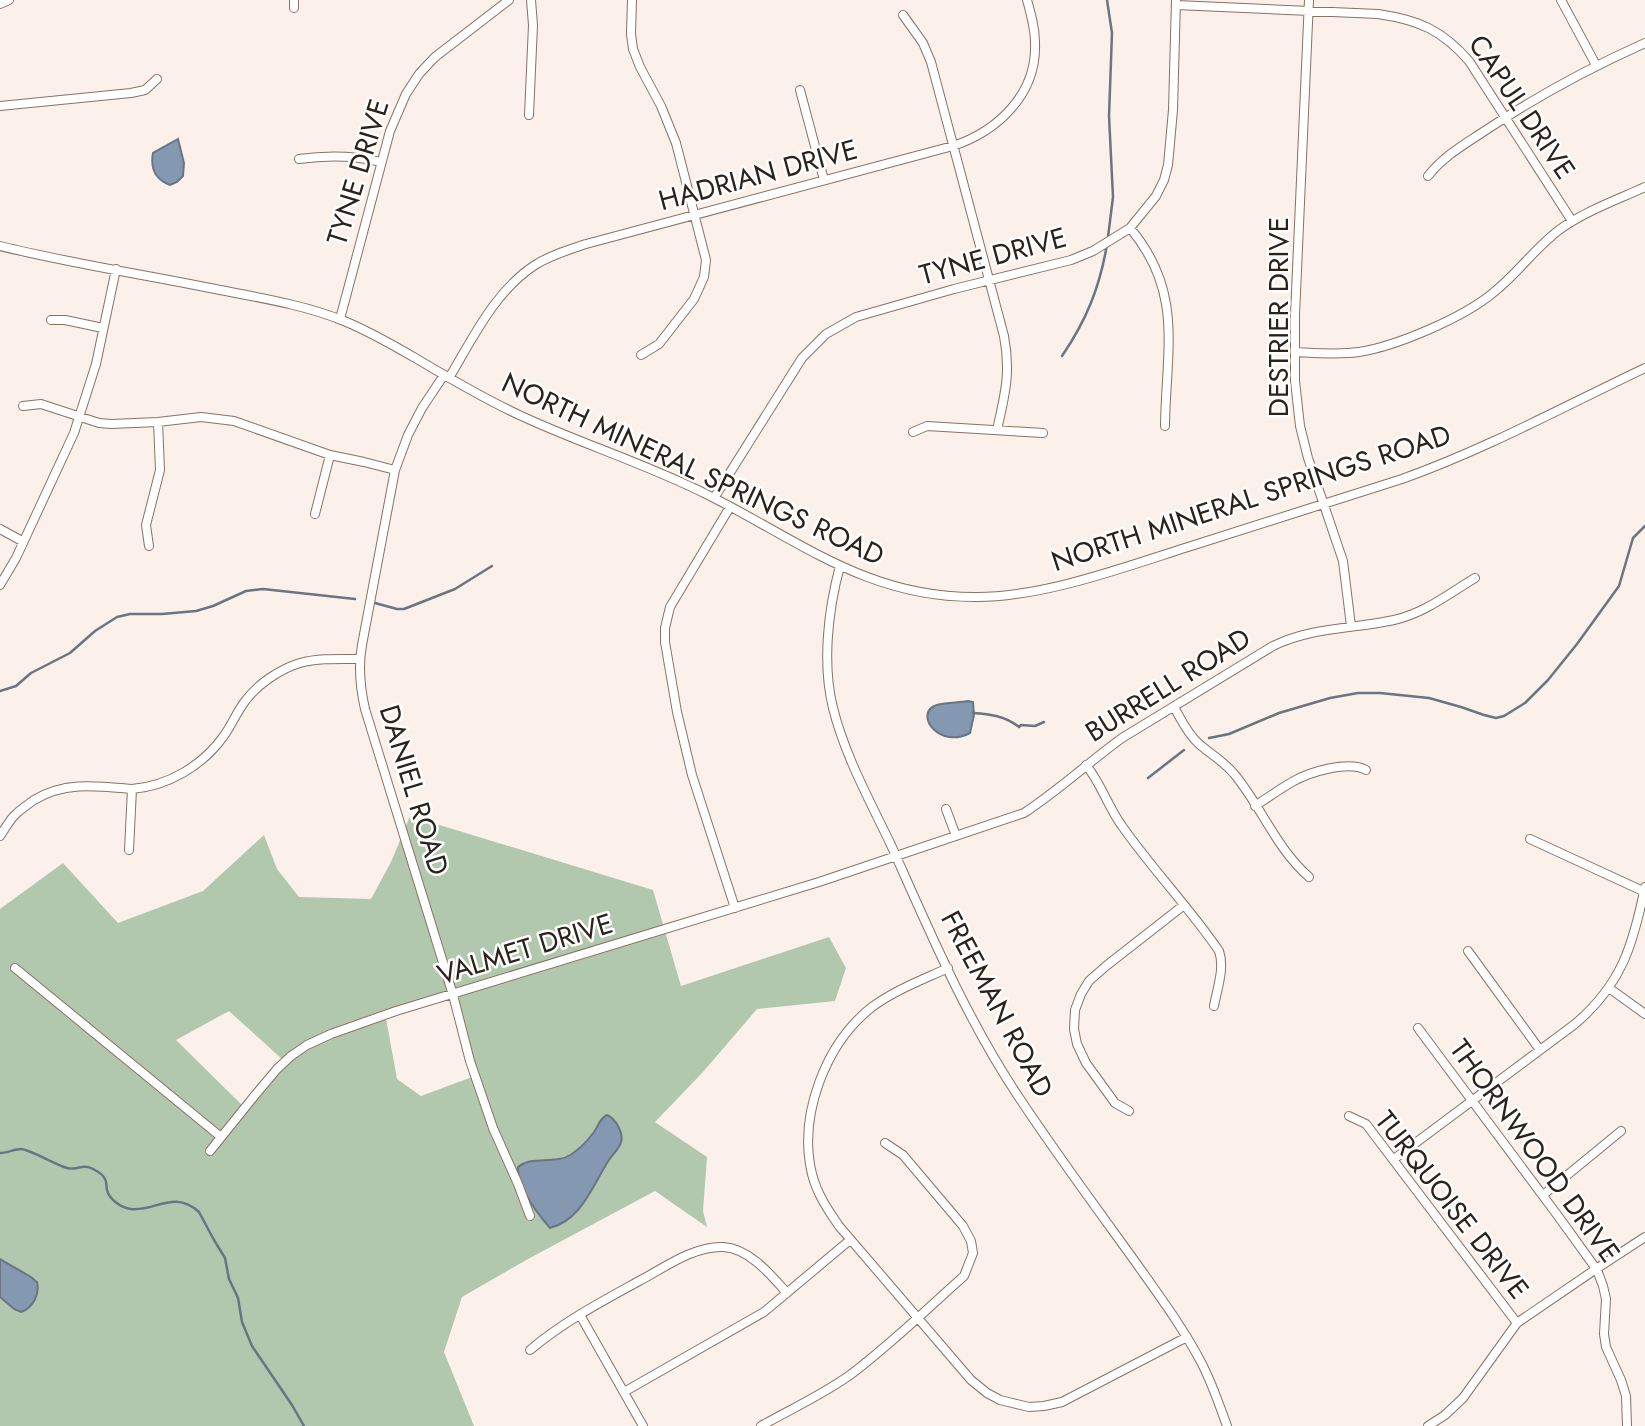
<svg xmlns="http://www.w3.org/2000/svg" width="1645" height="1426" font-family="Jost,sans-serif">
  <style>
    .forest { fill: #b1c8af; fill-rule: evenodd }
    .water { fill: #8598b1; stroke: #6a7584; stroke-width: 2 }
    .lines { fill: none; stroke-linecap: round; stroke-linejoin: round }
    .stream { stroke: #6a7584; stroke-width: 2.5 }
    .minor-casing { stroke: #8a7163; stroke-width: 10 }
    .minor { stroke: #fff; stroke-width: 8 }
    .labels { text-anchor: middle; dominant-baseline: central; stroke-width: 5; stroke-linejoin: round; paint-order: stroke }
    .street-label { font-size: 28px; fill: #2c221c; stroke: #fff }
  </style>
  <rect width="100%" height="100%" fill="#fcf0ea"/>
  <path class="forest" d="M410,816L653,890L681,986L829,937L846,968L835,1001L757,1009L703,1072L655,1122L707,1157L703,1211L707,1227L655,1191L528,1259L462,1297L444,1352L474,1426H0V909L63,863L118,923L203,891L264,835L277,869L299,897L371,899L391,862ZM450,998L472,1077L421,1096L397,1079L386,1018ZM229,1011L282,1059L243,1106L176,1040ZM600,1120L621,1142L607,1162L592,1188L540,1216L527,1196L517,1175L532,1160C562,1163 589,1150 600,1120Z"/>
  <path class="water" d="M178,139L184,163L183,176L177,182L170,185C155,179 150,169 153,153Z
    M968,701L973,702L974,715L970,733C940,749 915,716 934,706C941,702 959,703 968,701Z
    M607,1115C615,1118 624,1133 621,1142C620,1148 612,1155 609,1160C593,1184 582,1220 550,1228C537,1213 517,1187 518,1167C533,1155 553,1165 570,1155C579,1150 588,1140 594,1132C599,1125 599,1119 607,1115Z
    M0,1259L31,1277L37,1282C40,1294 33,1308 21,1312L14,1309L0,1297Z"/>
  <g class="lines">
    <path class="stream" d="M1107,0L1112,33L1109,116L1113,197L1108,237
      M1062,356C1086,321 1100,287 1107,244
      M375,603L397,609H404L455,589L492,566
      M0,691L16,686L31,673L70,653L95,631L117,617L130,614H162L196,611L213,606L246,591L263,589L355,599
      M973,713C990,714 1005,716 1019,727L1021,725L1035,726L1044,722
      M1209,738L1229,734L1279,713L1330,698L1358,693H1380L1429,698L1461,707L1484,715L1496,718L1504,716L1525,703L1548,680L1577,644L1619,586L1633,538L1645,526
      M1148,778L1184,750
      M0,1153C8,1153 14,1149 21,1149C29,1149 56,1165 67,1168C76,1171 83,1163 93,1169C97,1171 103,1174 105,1179C107,1182 106,1186 107,1190C109,1199 121,1208 131,1209C155,1212 174,1189 199,1212L214,1240L225,1258L229,1279L238,1298L242,1322L252,1346L292,1405L304,1426"/>
    <defs>
      <path id="minor" d="M632,0L631,34L633,49L640,67L661,106L676,143L706,260L704,277L694,299L659,344L641,355
        M1309,0L1295,315V381L1300,426L1308,458L1343,561L1351,626
        M1561,0L1596,65
        M0,4L9,0
        M1176,5L1378,14C1419,20 1442,30 1469,61L1572,221
        M294,8V0
        M903,15L923,43L931,62L1004,336C1011,373 1005,394 997,430
        M800,90L824,180
        M0,106L131,93L145,90L157,79
        M529,115L533,25L531,0
        M299,159C327,155 353,155 381,162
        M1428,176C1444,156 1462,146 1483,132C1534,98 1589,68 1645,43
        M1130,228C1184,292 1166,350 1165,426
        M0,246C73,264 147,275 220,290C261,298 305,305 344,321C369,331 393,345 417,359C449,378 481,397 515,413C578,443 645,463 708,495C800,541 868,598 977,597C1044,597 1125,567 1188,547C1259,524 1331,502 1402,479C1486,449 1565,406 1645,368
        M340,319L390,131L406,94L419,74L435,57L509,0
        M51,320H65L103,328
        M1295,352C1316,353 1338,355 1359,352C1397,346 1465,317 1494,292C1518,273 1535,248 1559,230C1585,211 1617,200 1645,187
        M444,375L422,408L408,435L395,470L362,645C358,667 360,687 365,709L453,995L470,1061L493,1128L518,1184L530,1216
        M449,378C473,338 495,291 535,265C551,255 568,250 586,244L953,146C998,131 1037,94 1035,43C1035,28 1031,14 1027,0
        M23,406L41,404L99,423L111,424L158,422L201,417L234,421L330,455L364,462L395,470
        M913,432L927,426L1043,433
        M714,498L802,358L826,334L856,317L954,289L1071,260L1093,251L1130,228L1156,196L1164,180L1168,165L1173,110L1176,0
        M730,507L670,607L665,628V642L677,712L692,775L735,908
        M315,514L330,455
        M0,529L22,541
        M149,546L146,525L160,470L158,422
        M840,566C828,610 822,664 833,708C845,756 870,801 891,845C929,930 966,1018 1018,1096C1055,1152 1095,1206 1134,1260C1158,1294 1182,1326 1201,1362C1212,1383 1219,1404 1227,1426
        M0,585L16,558L74,433L96,364L116,269
        M1174,707C1181,719 1187,733 1198,743C1210,754 1225,762 1235,775C1262,808 1276,848 1309,877
        M1086,765C1101,783 1108,807 1122,826C1152,869 1189,907 1219,951C1225,968 1217,989 1214,1006
        M1255,806C1267,798 1280,789 1292,782C1309,772 1349,760 1366,770
        M946,809L956,836
        M0,836C4,830 8,823 13,817C18,811 27,805 34,800C65,781 98,786 132,789C168,786 202,766 223,737C232,725 237,711 246,700C258,684 280,669 300,663C319,658 339,659 359,659
        M1530,839L1645,892
        M129,850L132,789
        M1468,951L1540,1050
        M15,968L221,1137
        M948,968C922,980 895,990 872,1007C825,1044 798,1116 812,1174C817,1194 828,1210 839,1226L971,1380L987,1393L1000,1400L1029,1407L1044,1406L1062,1402L1187,1337
        M1609,988L1645,1014
        M1418,1028L1558,1216L1597,1270L1603,1286L1606,1299L1604,1334L1606,1347L1621,1380L1626,1396L1627,1426
        M1129,1111L1115,1103L1086,1063L1077,1044L1074,1029L1075,1010L1081,994L1089,981L1106,966L1184,905
        M1349,1116L1366,1124L1517,1323
        M210,1151L256,1094L277,1069L291,1056L307,1045L331,1034L396,1011L819,882L1024,813C1059,790 1089,762 1122,738L1273,646C1312,627 1353,629 1394,620C1425,613 1448,594 1475,578
        M1394,1159L1575,1024C1622,984 1633,945 1645,887
        M1543,1195L1621,1131
        M580,1315L643,1426
        M530,1350C563,1322 601,1302 639,1281C664,1268 693,1246 723,1247C749,1248 771,1275 787,1293
        M624,1392L764,1312L850,1240
        M761,1426C791,1409 822,1395 850,1375C890,1345 927,1309 964,1276L973,1253L971,1241L963,1226L903,1155L885,1143
        M1428,1426L1445,1415L1463,1398L1517,1323L1596,1269L1645,1237"/>
    </defs>
    <use href="#minor" class="minor-casing"/>
    <use href="#minor" class="minor"/>
  </g>
  <g class="labels">
    <g class="street-label">
      <text transform="translate(1522 107) rotate(56)">CAPUL DRIVE</text>
      <text transform="translate(358 172) rotate(-73)">TYNE DRIVE</text>
      <text transform="translate(758 175) rotate(-15)">HADRIAN DRIVE</text>
      <text transform="translate(993 256) rotate(-15)">TYNE DRIVE</text>
      <text transform="translate(1278 317) rotate(-90)">DESTRIER DRIVE</text>
      <text transform="translate(693 469) rotate(25)">NORTH MINERAL SPRINGS ROAD</text>
      <text transform="translate(1251 498) rotate(-18)">NORTH MINERAL SPRINGS ROAD</text>
      <text transform="translate(1168 685) rotate(-32)">BURRELL ROAD</text>
      <text transform="translate(414 790) rotate(73)">DANIEL ROAD</text>
      <text transform="translate(525 949) rotate(-17)">VALMET DRIVE</text>
      <text transform="translate(997 1004) rotate(62)">FREEMAN ROAD</text>
      <text transform="translate(1535 1151) rotate(54)">THORNWOOD DRIVE</text>
      <text transform="translate(1452 1205) rotate(52)">TURQUOISE DRIVE</text>
    </g>
  </g>
</svg>
